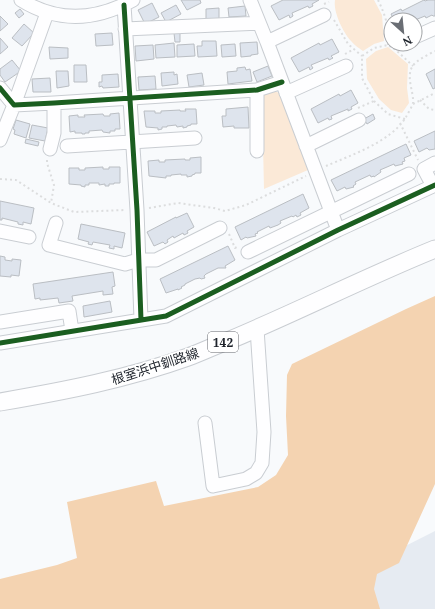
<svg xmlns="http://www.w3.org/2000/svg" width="435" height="609" font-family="'Noto Serif','Noto Sans JP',serif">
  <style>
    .built { fill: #e6ebf2 }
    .green { fill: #fbe9d7 }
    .forest { fill: #f4d3b1 }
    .building { fill: #dee4ed; stroke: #babec3 }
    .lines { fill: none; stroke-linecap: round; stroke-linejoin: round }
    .minor-casing { stroke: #c9cdd2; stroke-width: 15 }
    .major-casing { stroke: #c9cdd2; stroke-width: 19 }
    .path { stroke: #dcddde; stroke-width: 2; stroke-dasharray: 2 3; stroke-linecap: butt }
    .minor { stroke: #fefeff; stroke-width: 13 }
    .major { stroke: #fefeff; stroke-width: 17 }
    .cycleway-casing { stroke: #fff; stroke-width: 8 }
    .cycleway { stroke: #1b5e20; stroke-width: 5 }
    .labels { text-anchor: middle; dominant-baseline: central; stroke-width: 3.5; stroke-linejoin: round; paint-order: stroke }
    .shield { fill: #fff; stroke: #62656b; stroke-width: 1 }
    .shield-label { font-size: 12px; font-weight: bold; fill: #1e232b }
    .street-label { font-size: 13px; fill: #1e232b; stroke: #fff }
  </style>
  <rect width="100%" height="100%" fill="#f8fafc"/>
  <path class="built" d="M435,531V609H273L354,572Z"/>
  <path class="green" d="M335,0H374L382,15L384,41L374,44L363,51C359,48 354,45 351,41C343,32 333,12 335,0Z
    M388,47L408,64L407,88L409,103L402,113L391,110L379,99L367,79L366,59L376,51Z
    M273,91L280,93L308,170L264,189L262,100L263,95Z"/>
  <path class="forest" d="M435,296V484L399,563L377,574L374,589L380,609H0V579L57,565L77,558L67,502L156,481L164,506L258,487L276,475L288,455L286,416L287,375L292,364L406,309Z"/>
  <path class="building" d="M181,0H200L201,3L187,10Z
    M283,0H319L312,4L313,6L309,8L308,6L292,13L293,16L290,18L289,15L279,20L271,6Z
    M424,0L425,1L428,0H435V16H433L432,15L426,18L425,16L415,20H394L391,14L401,9L402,11Z
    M152,3L159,17L145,24L138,10Z
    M176,5L181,14L166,22L161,13Z
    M245,6L246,16L229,17L228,8Z
    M219,8V20H206V9Z
    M20,9L24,14L19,18L15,13Z
    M0,16L8,24L0,31Z
    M24,24L34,33L22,46L12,38Z
    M112,33L113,45L96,46L95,34Z
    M174,33H180V42H175Z
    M0,38L8,47L0,54Z
    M332,39L339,52L331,56L333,58L329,60L328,58L311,65L313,68L310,70L309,67L299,72L291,58L319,43L320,45Z
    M202,41H216L217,56L198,57L197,46H202Z
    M257,42L258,54L251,55V56L241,57L240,43Z
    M174,43L175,57L156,58L155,45Z
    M194,44L195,56L177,57V45Z
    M235,44L236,56L222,57L221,45Z
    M153,45L154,59L136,61L135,46Z
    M49,47L68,48V58L50,59Z
    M12,60L21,71L5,82L0,75V69Z
    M74,65H86L87,82H74Z
    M268,66L272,76L257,82L253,72Z
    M245,67L246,70L250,69L252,81L228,84L227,72L237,71V68Z
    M435,69V88L433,89L426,74Z
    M56,71H68L69,86L57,88Z
    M174,72V75L177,74L178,84L162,86L161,73Z
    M202,73L204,85L189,87L187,75Z
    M118,74L119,87L103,88L102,86L99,87V82H102V75Z
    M155,76L156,89L139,90L138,77Z
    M50,78L51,92H33L32,79Z
    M351,90L358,103L351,107L352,109L348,111V109L331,116L332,119L329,120L328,118L318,123L311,109L339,94L340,96Z
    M248,107L249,128H234V126L223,127L222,116H226V109Z
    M185,109H196L197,124H191V125L187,126V127L183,128V126L177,127L176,125L167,126V127H162V129L158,130V128L146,127L144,111H155V113H161V111L180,110V111H186Z
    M119,113L120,129H115V131H110V133L103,132L102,130L89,131V133H85V134H82V133H75V131L70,132L69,116L78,115V117H85L84,115L103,114L104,116H110V114Z
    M373,114L375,119L367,124L364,119Z
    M16,120L30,124L26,138L14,134L15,130L13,129Z
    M32,125L48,128L45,141L29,138Z
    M435,131V149L429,150L427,148L419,152L414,141Z
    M26,139L39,142L38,146L25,143Z
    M406,144L411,155L404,158L405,161L402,162L403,164L395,166L394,164L380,170L381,172L374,177V176L371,177L370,175L355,182L356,184L353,186L354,187L346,189L345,187L337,191L331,180Z
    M201,157V173H195V174L192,175V176L187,177V175H181V174L171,175V176H166V178L149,176L148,161L159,160V162H165V160L185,159V160H190V158Z
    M103,167V169H109V167H120V183H114V184H109V186H105V184L99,185V183H89V185H85V187L81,186V185L69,184V168H79V170H85V168Z
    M303,194L309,208L300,213L301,215L297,217L296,215L293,217L292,216L280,221L281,223L278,225L270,228L269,226L257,232L258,233L255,234L256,236L247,238L246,237L241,240L235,227Z
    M0,201L34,208L31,224L23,222V225L18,224V222L2,218V220H0Z
    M187,213L194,227L187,231L188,233L184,235L183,233L174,238L173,236L167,240L168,242L165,244L163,242L154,246L147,232L176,217V218Z
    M81,224L125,233L122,248L114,246V249L109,248L110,245L93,242L92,245L88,244L89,242L78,239Z
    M228,246L235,260L225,266L226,268H218L206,274L204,276L205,278L201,279L200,278L195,279L185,284V285L181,287L182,288L178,290V289L166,293L160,279Z
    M0,256L5,257V260L12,261V259L21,260L19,276L11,275V277L0,276Z
    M113,272L115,286L112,287L113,294L103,295V291L72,296L73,301L59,303L58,298L40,300V298L35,299L33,284Z
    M110,301L112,312L84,317L83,306Z"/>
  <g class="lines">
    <defs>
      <path id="minor" d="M21,0C58,23 95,21 133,0
        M250,0L267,42L338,230
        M124,5L137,210L141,320
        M125,29L259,23
        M415,37L435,28
        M267,42L324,15
        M0,88L14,105L54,103L257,90L282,82
        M286,93L346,66
        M0,140L14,105L47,13
        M67,146L195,138
        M306,146L359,120
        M50,149L54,133V103
        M257,151V90
        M433,186L424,169L435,163
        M56,223L49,245L125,264L138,260H156L220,228
        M0,231L29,237
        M248,252L409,174
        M0,322L69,311L72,331
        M0,343L166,316L338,230L435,185
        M205,423L213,486L246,479L256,473L262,463L264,432L257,329"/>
      <path id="major" d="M0,402C64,391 127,379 188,357C202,352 216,345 230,340C299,311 366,277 435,249"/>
    </defs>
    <use href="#minor" class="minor-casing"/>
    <use href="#major" class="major-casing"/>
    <path class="path" d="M378,0C385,14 390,29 388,45
      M324,4L329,2
      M334,20L348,44L362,56
      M345,54L354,49
      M420,100L429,109L435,110
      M413,104L435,93
      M358,108L374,101
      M405,119L388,114L374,101L362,78V56L374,48L388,45L396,50L413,66
      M400,123L418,160
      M47,160V163L54,185L51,203
      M326,166C351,155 391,142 406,117C408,113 412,107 413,103C414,92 406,78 412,67C416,60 428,55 435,51
      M0,179L16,180L51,203L74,212L126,210
      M149,208L178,203L214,208L225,211L246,205L306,176
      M229,234L235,248L239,246"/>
    <use href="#minor" class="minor"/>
    <use href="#major" class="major"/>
    <defs>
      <path id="cycleway" d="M124,5L137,210L141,320
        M0,88L14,105L54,103L257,90L282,82
        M0,343L166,316L338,230L435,185"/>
    </defs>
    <use href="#cycleway" class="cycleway-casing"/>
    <use href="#cycleway" class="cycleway"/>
  </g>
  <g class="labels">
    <rect class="shield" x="208" y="332" width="30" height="20" rx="3"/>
    <g class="shield-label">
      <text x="223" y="342">142</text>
    </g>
    <g class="street-label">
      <text transform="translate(155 366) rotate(-18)">根室浜中釧路線</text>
    </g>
  </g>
  <g transform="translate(403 32) rotate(153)"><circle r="19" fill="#ffffff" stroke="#a5a7aa"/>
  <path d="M0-3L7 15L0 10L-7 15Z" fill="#6a6e74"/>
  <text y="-6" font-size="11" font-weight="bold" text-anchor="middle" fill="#1e232b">N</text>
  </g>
</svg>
